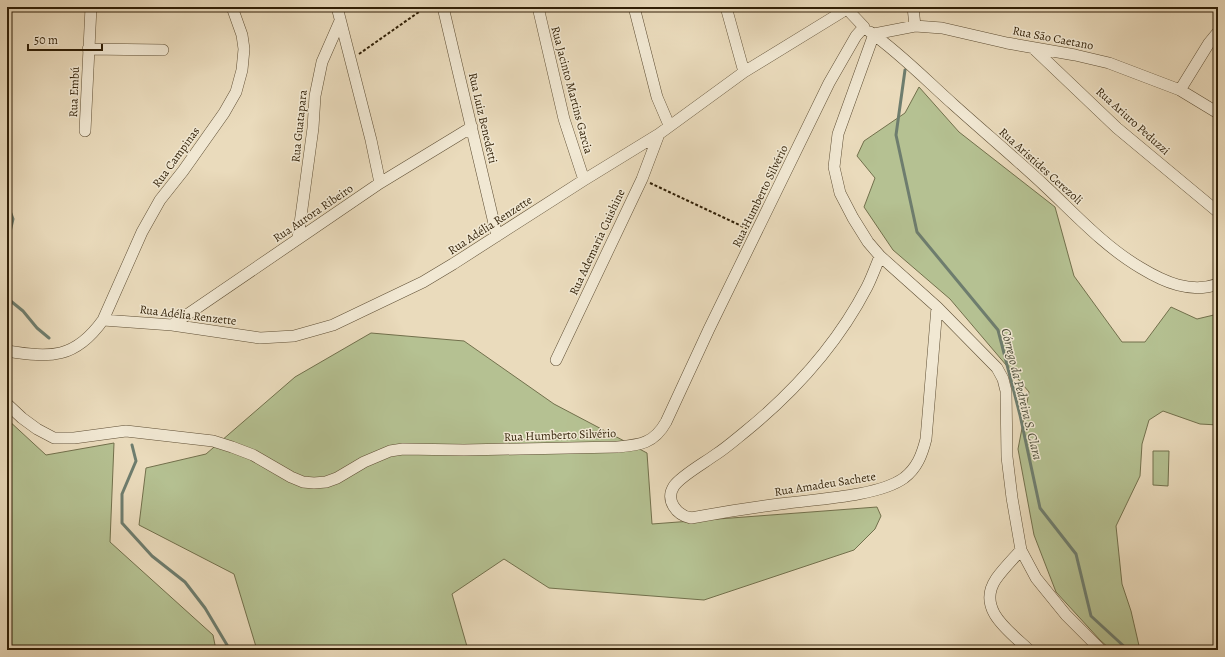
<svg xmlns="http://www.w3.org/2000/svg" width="1225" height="657" font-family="Alegreya,serif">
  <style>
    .green { fill: #b5c192; stroke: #72704c }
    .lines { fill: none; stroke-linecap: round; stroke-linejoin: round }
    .stream { stroke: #6e7d6e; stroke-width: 3 }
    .minor-casing { stroke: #5e4e34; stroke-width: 12 }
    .path { stroke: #301f06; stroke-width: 2; stroke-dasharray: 3 2; stroke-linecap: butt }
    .minor { stroke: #f1e8d3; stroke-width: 11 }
    .labels { text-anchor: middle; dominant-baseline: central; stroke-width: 3; stroke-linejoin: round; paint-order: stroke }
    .street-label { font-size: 12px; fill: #301f06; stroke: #f1e8d3 }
    .water-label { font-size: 13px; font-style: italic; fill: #4f4e3a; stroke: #f1e8d3 }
  </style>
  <rect width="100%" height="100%" fill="#eadbbc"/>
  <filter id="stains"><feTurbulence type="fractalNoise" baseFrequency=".005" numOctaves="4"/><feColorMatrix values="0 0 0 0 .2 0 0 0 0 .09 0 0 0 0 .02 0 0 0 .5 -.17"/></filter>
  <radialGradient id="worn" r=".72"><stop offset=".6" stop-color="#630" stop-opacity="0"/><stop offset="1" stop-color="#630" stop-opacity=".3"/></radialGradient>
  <path class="green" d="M919,87L959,132L1055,207L1074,276L1122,342H1145L1171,307L1197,319L1218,314V425L1200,424L1163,411L1149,420L1142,444L1140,476L1116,526L1122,584L1131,611L1140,650H1111L1100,640L1056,592L1034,535L1018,449L1029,392L950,299L893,250L864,207L875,178L857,156L864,141L905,113Z
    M371,333L464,341L554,404L647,453L652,524L877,507L881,516L875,529L854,550L704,600L549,588L504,559L452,594L468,650H257L234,574L139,525L146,468L206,454L295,377Z
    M7,419L46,455L114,443L110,542L213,635L216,650H7Z
    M1153,451H1169L1168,486L1153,485Z"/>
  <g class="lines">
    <path class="stream" d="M905,70L896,135L917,232L998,330L1020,415L1040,508L1076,554L1091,616L1128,650
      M7,203L13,219L7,245
      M7,298L23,311L37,328L49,338
      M132,445L136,461L122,494V523L152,556L185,582L205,608L230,650"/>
    <defs>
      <path id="minor" d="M337,7L371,140L380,183
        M443,7L497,236
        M538,7L564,119L584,180
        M634,7L657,97L669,125
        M726,7L744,72
        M913,7L915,26
        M870,32C900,53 927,81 954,105C984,132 1015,158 1045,186C1075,214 1105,247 1141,268C1164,282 1191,294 1218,284
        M1033,48L1117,128L1218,212
        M88,49L163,50
        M1180,90L1209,43L1218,32
        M85,131L91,7
        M298,238L313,128L315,96L322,62L340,21
        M880,256C876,266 872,277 867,287C838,343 795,391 746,431C736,439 726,448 715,455C704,463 681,476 674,486C665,500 676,515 691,518C723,512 755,507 788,503C819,499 879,496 904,478C917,468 922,455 926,439L937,307
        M103,320L172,325L260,338L294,336L333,325L423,282L453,264L584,180L659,134L744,72L850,7
        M172,325L380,183L472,127
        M7,351C51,358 75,359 103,320L142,232L160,200L183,171L224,113L236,92L242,70L244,49L242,35L232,7
        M556,360L642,179L659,134
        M7,404L22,418L37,429L54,438H74L126,431L213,441L232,447L253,455L291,477L303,482L314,483L326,482L337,478L364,462L390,451L403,449L464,450L617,447C639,445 654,444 666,422L709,329L829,83L856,36L864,27L847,9
        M1021,550C1013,559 1003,569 996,579C976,609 1009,631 1029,650
        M1101,650L1066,615L1036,578L1021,550L1012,498L1007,457L1006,391L1003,379L997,368L937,307L880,256L868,242L853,218L840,193L834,167L838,134L874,34L915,26L942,28L1007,43L1075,55L1109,63L1180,90L1218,113"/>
    </defs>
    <use href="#minor" class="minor-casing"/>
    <path class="path" d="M359,54L426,7
      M650,183L748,229"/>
    <use href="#minor" class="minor"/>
  </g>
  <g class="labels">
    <g class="street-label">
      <text transform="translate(1053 38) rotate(11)">Rua São Caetano</text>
      <text transform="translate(572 90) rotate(75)">Rua Jacinto Martins Garcia</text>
      <text transform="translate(74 92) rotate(-88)">Rua Embú</text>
      <text transform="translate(483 118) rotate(77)">Rua Luiz Benedetti</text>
      <text transform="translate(1133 121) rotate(42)">Rua Ariuro Peduzzi</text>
      <text transform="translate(299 126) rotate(-84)">Rua Guatapara</text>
      <text transform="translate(176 157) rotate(-54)">Rua Campinas</text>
      <text transform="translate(1041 166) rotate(42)">Rua Aristides Cerezoli</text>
      <text transform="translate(760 196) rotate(-64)">Rua Humberto Silvério</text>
      <text transform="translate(313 213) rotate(-34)">Rua Aurora Ribeiro</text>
      <text transform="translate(490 225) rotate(-33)">Rua Adélia Renzette</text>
      <text transform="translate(597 242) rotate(-65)">Rua Ademaria Cuishine</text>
      <text transform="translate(188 315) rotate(7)">Rua Adélia Renzette</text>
      <text transform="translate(560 435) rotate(-2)">Rua Humberto Silvério</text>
      <text transform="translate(825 484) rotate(-9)">Rua Amadeu Sachete</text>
    </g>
    <g class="water-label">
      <text transform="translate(1022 394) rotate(76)">Córrego da Pedreira S. Clara</text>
    </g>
  </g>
  <rect width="1225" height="657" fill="none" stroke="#eadbbc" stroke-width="24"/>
  <rect x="8" y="8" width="1209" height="641" fill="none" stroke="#301f06" stroke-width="2"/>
  <rect x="12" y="12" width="1201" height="633" fill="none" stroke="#301f06"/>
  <path d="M28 44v6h74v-6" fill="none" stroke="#301f06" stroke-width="2"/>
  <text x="34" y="44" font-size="12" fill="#301f06" stroke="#f1e8d3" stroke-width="3" paint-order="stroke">50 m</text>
  <rect width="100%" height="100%" filter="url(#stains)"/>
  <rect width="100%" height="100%" fill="url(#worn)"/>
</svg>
